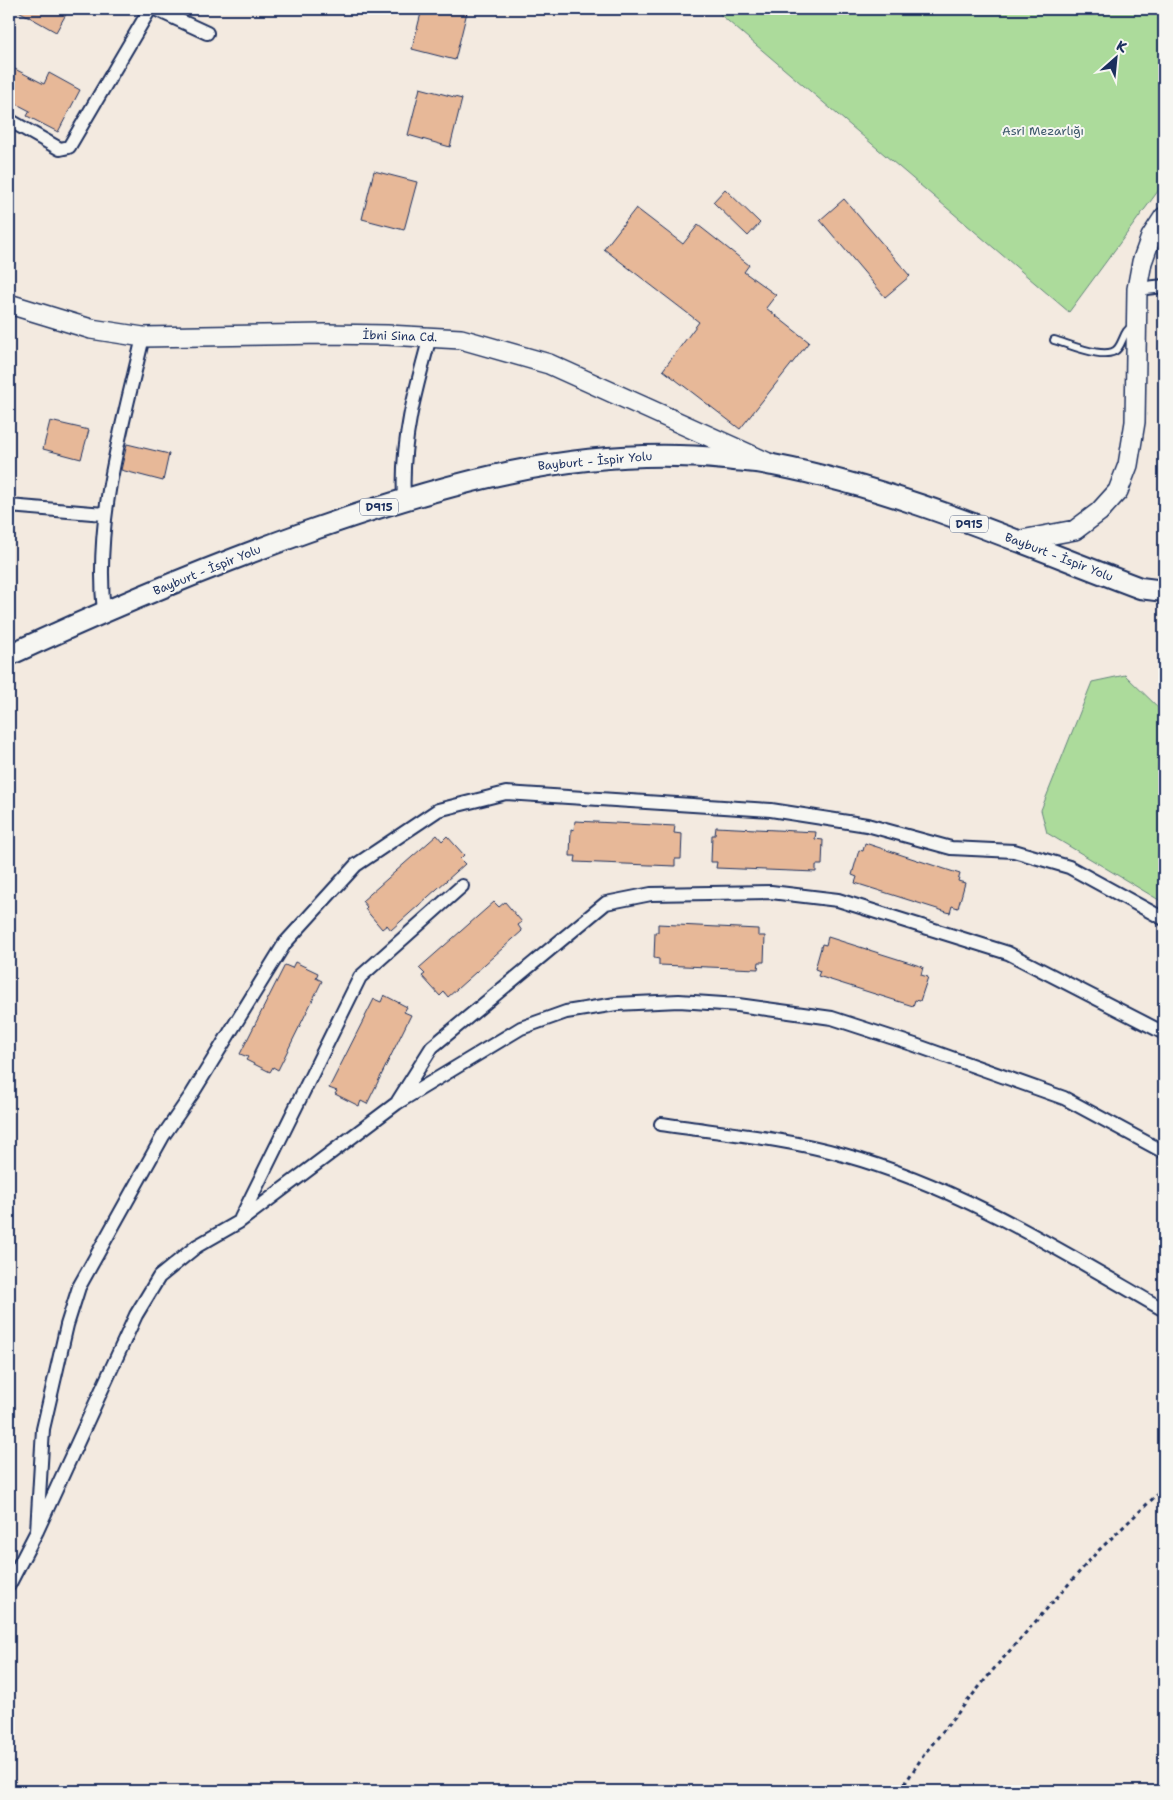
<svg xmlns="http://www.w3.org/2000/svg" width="1173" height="1800" font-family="'Shantell Sans',sans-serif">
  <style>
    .green { fill: #acdb9b; stroke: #64857c }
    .building { fill: #e7b898; stroke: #1b2f5e }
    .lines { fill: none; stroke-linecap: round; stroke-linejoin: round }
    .lane-casing { stroke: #1b2f5e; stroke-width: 10 }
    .street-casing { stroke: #1b2f5e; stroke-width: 16 }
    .secondary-casing { stroke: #1b2f5e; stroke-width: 22 }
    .primary-casing { stroke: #1b2f5e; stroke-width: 24 }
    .path { stroke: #1b2f5e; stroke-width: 3; stroke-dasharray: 4 4; stroke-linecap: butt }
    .lane { stroke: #f6f6f2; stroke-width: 6 }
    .street { stroke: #f6f6f2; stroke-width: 12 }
    .secondary { stroke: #f6f6f2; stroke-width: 19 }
    .primary { stroke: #f6f6f2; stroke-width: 20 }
    .labels { text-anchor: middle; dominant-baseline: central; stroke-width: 4; stroke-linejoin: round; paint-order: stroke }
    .shield { fill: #f6f6f2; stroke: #5d6b8a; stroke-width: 1 }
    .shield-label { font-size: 11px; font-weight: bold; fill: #1b2f5e }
    .park-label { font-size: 12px; fill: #3f5a6d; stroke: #f6f6f2 }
    .street-label { font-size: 12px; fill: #1b2f5e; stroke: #f6f6f2 }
  </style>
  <rect width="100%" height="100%" fill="#f3eae0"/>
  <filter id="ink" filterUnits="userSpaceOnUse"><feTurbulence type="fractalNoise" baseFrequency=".02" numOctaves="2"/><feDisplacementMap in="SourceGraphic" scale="10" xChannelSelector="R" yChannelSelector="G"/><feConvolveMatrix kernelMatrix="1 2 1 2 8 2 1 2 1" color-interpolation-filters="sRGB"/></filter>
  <g filter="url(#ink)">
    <path class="green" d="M716,9H1164V183L1069,312L715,10Z
      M1125,675L1164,713V903L1047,833L1041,810L1092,682Z"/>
    <path class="building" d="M15,9H69L56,32Z
      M422,9H454L467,12L455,60L412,49Z
      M9,66L44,84L49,73L80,90L58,132L27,116L30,111L9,100Z
      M420,88L462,99L450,147L408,135Z
      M374,171L417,182L404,230L362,219Z
      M725,189L760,223L748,236L713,202Z
      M844,199L910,276L885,297L820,220Z
      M636,208L683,244L698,225L749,265L744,272L776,295L766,308L809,342L740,429L663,370L699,322L604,249Z
      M50,421L89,430L81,459L43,449Z
      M127,444L169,454L163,481L121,470Z
      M575,821L675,826L674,833L682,834L681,859H675V866L575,862L576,856H570L571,829L574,830Z
      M716,827L816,832L815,839L823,840L822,865H816V872L716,868L717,862H711L712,835H715Z
      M437,835L442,841L447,836L464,855L460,859L465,864L391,930L387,925L382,929L365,909L367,907L362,901Z
      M865,843L960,874L958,881L965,883L958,908L952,906L950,913L855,883L857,877L852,875L859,850L863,851Z
      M494,902L499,907L505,902L522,922L518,925L522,931L448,997L444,992L440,996L422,976L425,974L419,968Z
      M658,924L758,929V936H765L764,962H759L758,969L659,965V959L654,958L655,932H658Z
      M828,937L923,967L921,975L928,977L920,1001L915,1000L913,1006L818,976L820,971L815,969L822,944L826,945Z
      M295,962L318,973L316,978L322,981L278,1070L273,1067L270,1072L246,1060L248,1057L240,1054L285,965L292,968Z
      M384,995L407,1007L404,1012L411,1015L367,1104L361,1101L359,1106L335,1094L337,1091L329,1088L374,999L381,1002Z"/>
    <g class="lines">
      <defs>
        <path id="lane" d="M1054,340C1069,344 1108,362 1118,348C1124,340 1124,330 1133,326"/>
        <path id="street" d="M155,9L207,33
          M9,120L60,149L69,147L150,9
          M1137,289L1164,286
          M404,498C401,441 415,391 430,337
          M9,506L104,514
          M104,613C94,517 122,429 143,337
          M398,1101L432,1047L606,903L651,894L771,892L838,900L1008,953L1164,1033
          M661,1124C722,1133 785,1138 844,1155C960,1187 1061,1251 1164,1310
          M241,1218L360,977L462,886
          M37,1531L43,1429L67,1325L79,1287L163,1136L192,1094L285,943L356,865L438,810L506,793L771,810L867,825L951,848L1014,851L1069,867L1164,919
          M9,1585L37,1531L136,1315L159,1277L197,1246L239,1222L397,1103L521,1028L566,1012L616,1004L679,1001L738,1005L832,1018L915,1045L1064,1098L1164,1152"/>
        <path id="secondary" d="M9,304L91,329L143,337L325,334L387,335L461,339L549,364L766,462
          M1016,541L1075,530L1099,512L1118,491L1128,465L1135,422L1137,289L1142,262L1151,237L1164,217"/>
        <path id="primary" d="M9,655C106,610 205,568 306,532C443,484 579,444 725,459C741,461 757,461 773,465C899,489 1020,543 1140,588L1164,591"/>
      </defs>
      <use href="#lane" class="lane-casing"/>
      <use href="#street" class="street-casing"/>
      <use href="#secondary" class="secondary-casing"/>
      <use href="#primary" class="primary-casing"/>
      <path class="path" d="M900,1791L925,1753L998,1664L1098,1551L1164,1488"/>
      <use href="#lane" class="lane"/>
      <use href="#street" class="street"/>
      <use href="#secondary" class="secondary"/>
      <use href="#primary" class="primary"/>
    </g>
  </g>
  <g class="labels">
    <g class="shield">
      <rect x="360" y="498.5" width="38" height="17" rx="4"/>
      <rect x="950" y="515.5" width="38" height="17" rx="4"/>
    </g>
    <g class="shield-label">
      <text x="379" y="507">D915</text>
      <text x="969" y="524">D915</text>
    </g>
    <g class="park-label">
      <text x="1043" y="131">Asri Mezarlığı</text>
    </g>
    <g class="street-label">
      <text transform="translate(400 336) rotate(2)">İbni Sina Cd.</text>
      <text transform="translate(595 461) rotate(-5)">Bayburt - İspir Yolu</text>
      <text transform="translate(1059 557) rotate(21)">Bayburt - İspir Yolu</text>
      <text transform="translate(207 570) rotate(-22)">Bayburt - İspir Yolu</text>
    </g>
  </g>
  <rect width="1173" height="1800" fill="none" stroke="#f6f6f2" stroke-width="30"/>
  <rect x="15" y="15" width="1143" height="1770" fill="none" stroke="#1b2f5e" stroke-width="2" filter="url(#ink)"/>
  <g transform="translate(1116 58) rotate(27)" stroke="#f6f6f2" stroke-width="4" paint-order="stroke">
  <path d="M0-4L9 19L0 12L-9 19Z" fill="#1b2f5e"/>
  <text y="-8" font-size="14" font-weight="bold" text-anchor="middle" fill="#1b2f5e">K</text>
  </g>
</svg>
